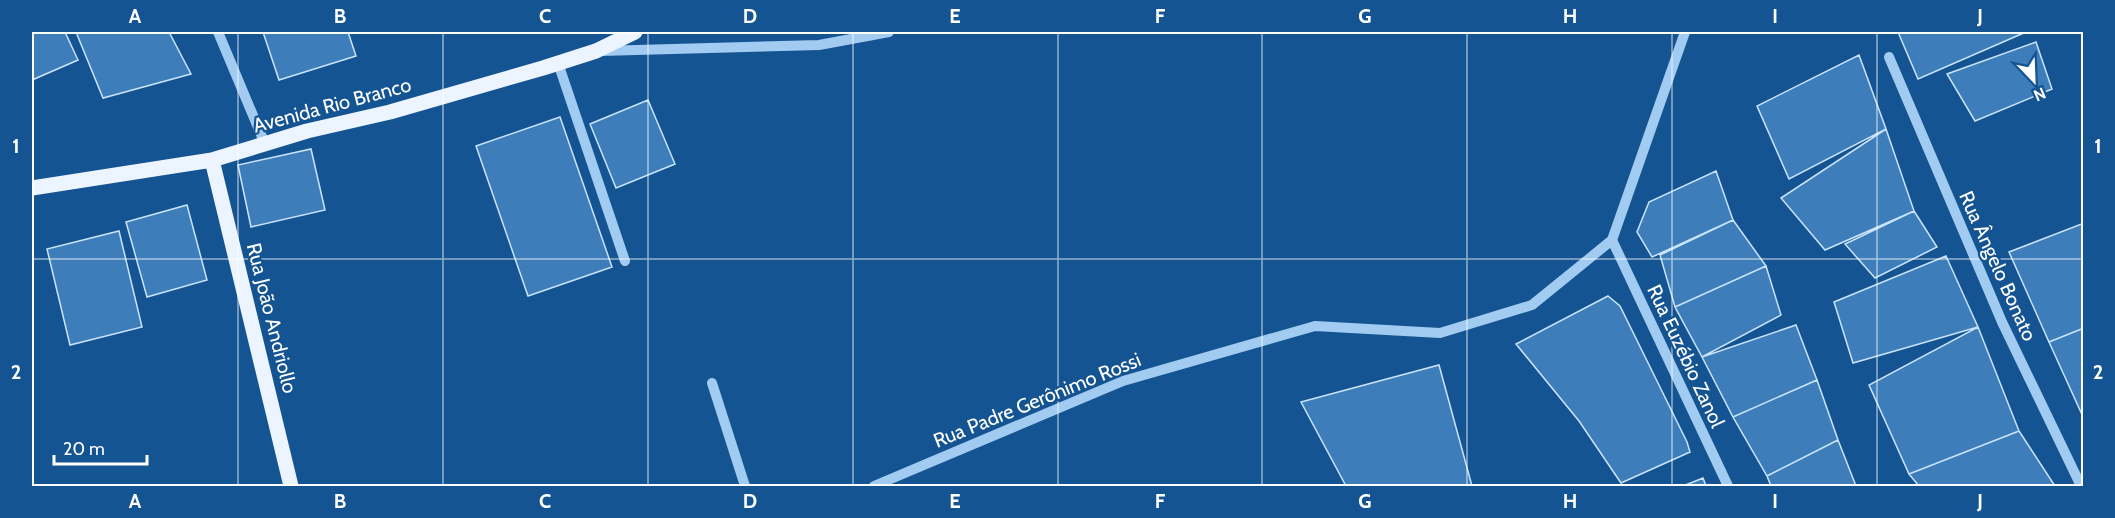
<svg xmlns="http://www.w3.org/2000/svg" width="2115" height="518" font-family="Cabin,sans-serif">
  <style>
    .building { fill: #3d7eba; stroke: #c9e4fc; stroke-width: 1.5 }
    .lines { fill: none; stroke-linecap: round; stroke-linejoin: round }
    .minor { stroke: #a2cbf1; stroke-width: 10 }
    .major { stroke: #ecf5ff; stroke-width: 15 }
    .grid { fill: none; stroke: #fff; stroke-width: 1.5; stroke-opacity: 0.55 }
    .labels { text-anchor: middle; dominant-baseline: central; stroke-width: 4.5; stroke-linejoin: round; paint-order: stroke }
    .street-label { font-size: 20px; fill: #fff; stroke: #155492 }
    .neatline { fill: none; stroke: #fff; stroke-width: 2 }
    .grid-label { font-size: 20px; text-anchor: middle; font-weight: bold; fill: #fff }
  </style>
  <rect width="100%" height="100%" fill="#155492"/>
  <path class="building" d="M32,32H65L78,60L32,80Z
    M76,32H169L191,74L103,98Z
    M263,32H348L356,56L279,80Z
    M1898,32H2026L1918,79Z
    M2036,42L2052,89L1975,121L1947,74Z
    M1859,55L1886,129L1789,179L1757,106Z
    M648,100L675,164L616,188L590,124Z
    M560,117L612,267L528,296L476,146Z
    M1886,129L1914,211L1825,250L1781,198Z
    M311,149L325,210L251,227L238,165Z
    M1716,171L1733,220L1652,257L1637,232L1649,202Z
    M187,205L207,280L147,297L126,222Z
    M1914,211L1937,247L1875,278L1845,244Z
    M1733,220L1766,266L1675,307L1660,255Z
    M2084,223V328L2049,342L2009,252Z
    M119,231L142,327L70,345L47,249Z
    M1946,256L1978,327L1853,363L1834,302Z
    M1766,266L1781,315L1702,357L1675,307Z
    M1608,296L1620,306L1687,442L1690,452L1621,483L1579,421L1516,344Z
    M1796,325L1817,380L1733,417L1702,357Z
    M1978,327L2019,431L1909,474L1869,385Z
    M2084,328V419L2049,342Z
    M1439,365L1472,486H1346L1301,402Z
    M1817,380L1838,440L1767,476L1733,417Z
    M2019,431L2055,486H1919L1909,474Z
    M1838,440L1856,486H1771L1767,476Z
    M1703,478L1706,486H1683Z"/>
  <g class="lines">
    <path class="minor" d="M218,32L265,144
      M600,51L819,45L889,32
      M1889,57L2002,322L2081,486
      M558,63L625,261
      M1612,240L1728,486
      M712,383L745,486
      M874,486L1123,381L1315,326L1440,333L1532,305L1612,240L1685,32"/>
    <path class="major" d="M212,160L291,486
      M32,188L212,160L307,131L390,112L543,68L596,51L635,32"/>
  </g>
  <path class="grid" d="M238,32V486M443,32V486M648,32V486M853,32V486M1058,32V486M1262,32V486M1467,32V486M1672,32V486M1877,32V486M32,259H2084"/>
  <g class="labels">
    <g class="street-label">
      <text transform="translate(332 105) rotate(-15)">Avenida Rio Branco</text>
      <text transform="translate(1998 266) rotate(66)">Rua Ângelo Bonato</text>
      <text transform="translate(272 318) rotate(76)">Rua João Andriollo</text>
      <text transform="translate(1686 356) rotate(65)">Rua Euzébio Zanol</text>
      <text transform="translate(1037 400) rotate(-22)">Rua Padre Gerônimo Rossi</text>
    </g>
  </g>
  <rect width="2115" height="518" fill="none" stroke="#155492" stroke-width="66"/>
  <g transform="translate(2034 81) rotate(157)" stroke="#155492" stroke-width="4.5" paint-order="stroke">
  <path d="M0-4.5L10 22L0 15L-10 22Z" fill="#ffffff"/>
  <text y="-9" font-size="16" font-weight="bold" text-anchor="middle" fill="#ffffff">N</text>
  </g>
  <path d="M54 455v9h93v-9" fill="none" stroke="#ffffff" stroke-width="3"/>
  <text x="63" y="455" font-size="18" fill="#ffffff" stroke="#155492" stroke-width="4.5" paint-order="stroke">20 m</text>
  <rect x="33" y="33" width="2049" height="452" class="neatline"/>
  <g class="grid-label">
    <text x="135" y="23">A</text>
    <text x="340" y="23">B</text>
    <text x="545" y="23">C</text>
    <text x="750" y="23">D</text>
    <text x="955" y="23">E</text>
    <text x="1160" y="23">F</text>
    <text x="1365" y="23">G</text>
    <text x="1570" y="23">H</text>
    <text x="1775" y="23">I</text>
    <text x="1980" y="23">J</text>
    <text x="16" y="153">1</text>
    <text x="2098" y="153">1</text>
    <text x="16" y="379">2</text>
    <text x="2098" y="379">2</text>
    <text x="135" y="508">A</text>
    <text x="340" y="508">B</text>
    <text x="545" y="508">C</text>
    <text x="750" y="508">D</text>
    <text x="955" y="508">E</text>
    <text x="1160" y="508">F</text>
    <text x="1365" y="508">G</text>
    <text x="1570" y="508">H</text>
    <text x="1775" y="508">I</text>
    <text x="1980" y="508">J</text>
  </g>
</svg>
